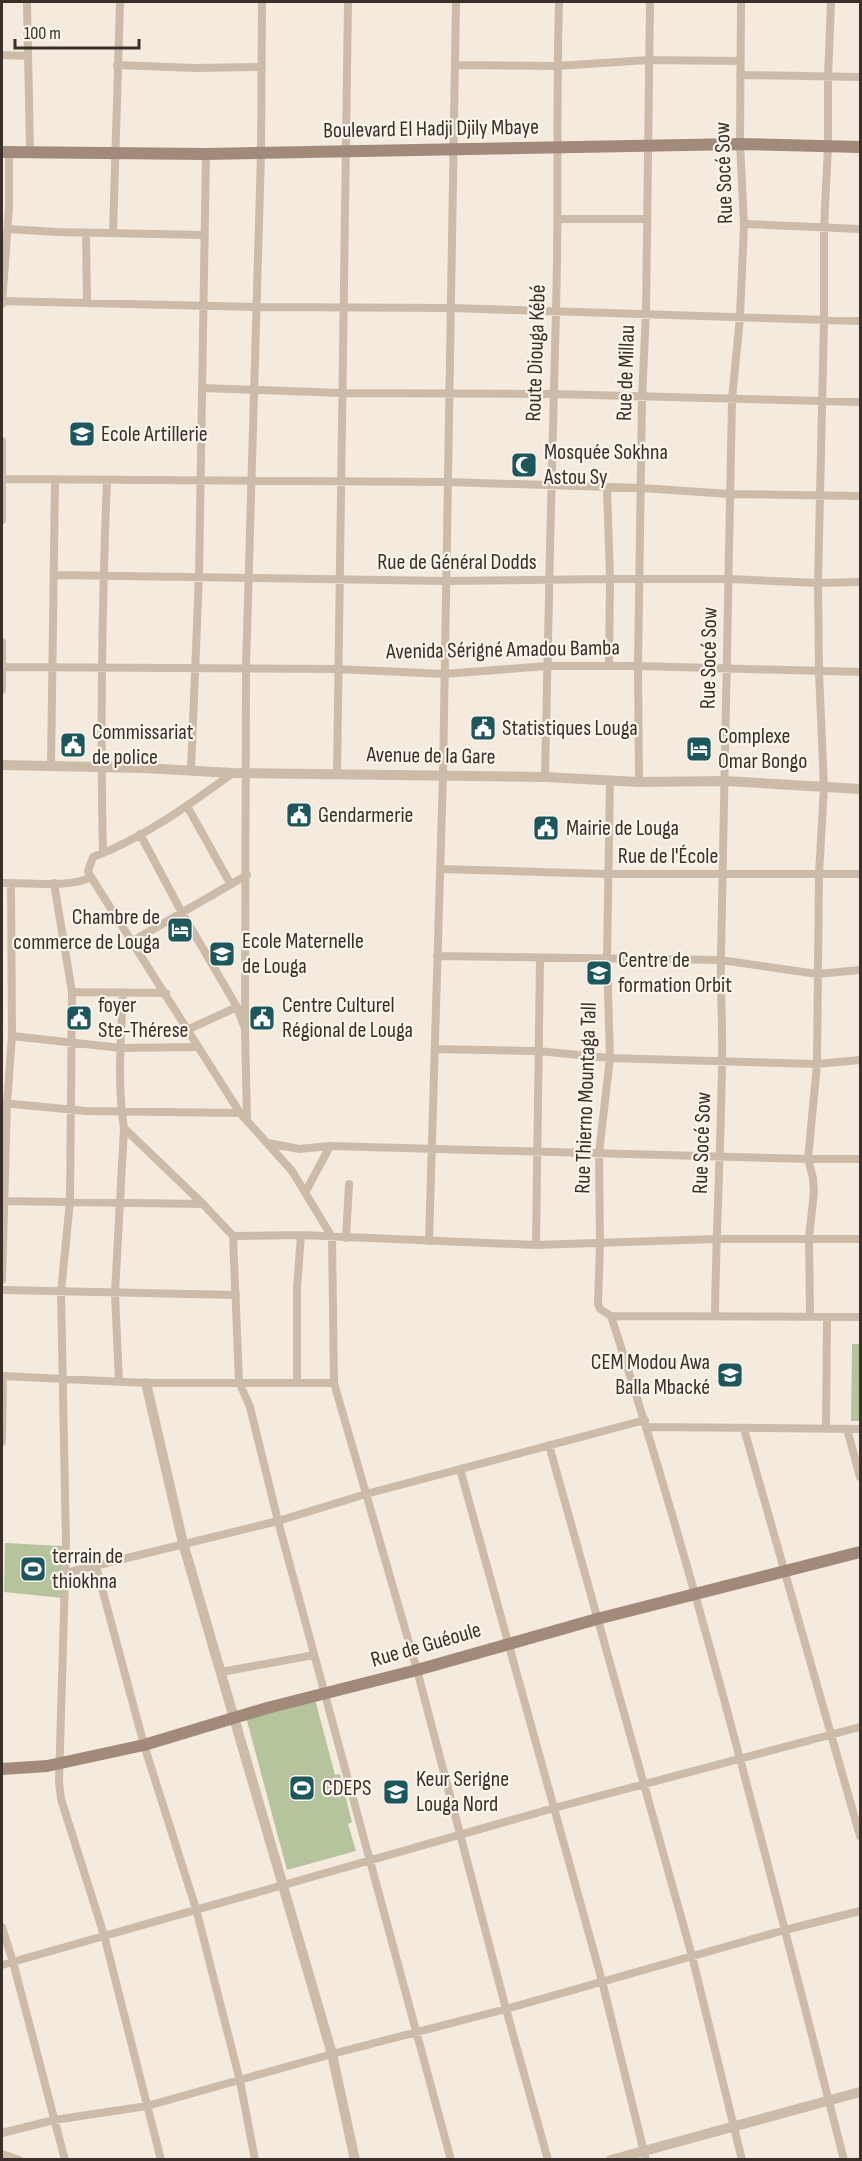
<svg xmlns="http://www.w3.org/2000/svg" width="862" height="2161" font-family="'Sofia Sans Condensed',sans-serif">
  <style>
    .green { fill: #b6c49d }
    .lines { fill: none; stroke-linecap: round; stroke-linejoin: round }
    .minor { stroke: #cdbba9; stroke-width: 8 }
    .tertiary { stroke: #cdbba9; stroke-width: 10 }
    .secondary { stroke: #a18a7a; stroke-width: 12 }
    .labels { text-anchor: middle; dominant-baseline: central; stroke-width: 4.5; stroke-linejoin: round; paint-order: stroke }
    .street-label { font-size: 22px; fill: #3a2f29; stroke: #fbf4eb }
    .poi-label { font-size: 22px; fill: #3a2f29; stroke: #fbf4eb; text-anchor: start }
  </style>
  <rect width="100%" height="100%" fill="#f4ebde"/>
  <path class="green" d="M852,1344H860V1421H851Z
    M5,1543L62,1546V1598L4,1592Z
    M315,1699L335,1775L340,1774L352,1822L348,1824L356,1851L287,1870L246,1717Z"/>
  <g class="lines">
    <path class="minor" d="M27,2L30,152
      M2,55L28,56
      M117,65L196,68L262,67
      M455,65L557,66L648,60L740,61
      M740,75L860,77
      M558,219H646
      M744,224L860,229
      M8,229L57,232L204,235
      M86,233L87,302
      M113,233L120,2
      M2,301L257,307L451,308L860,321
      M2,304L9,207V152
      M203,388L342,393L552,394L860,402
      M2,441V520
      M2,479L448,482L642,488L730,494L860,496
      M607,488L610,579L609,666
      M54,575L446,581L610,579H728L818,583L860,582
      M2,642V690
      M2,667L337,669L444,674L547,666H638L860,672
      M51,766L55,481
      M191,770L199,576L206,154
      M337,775L348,2
      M545,777C548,621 552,466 556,310C559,207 556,104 559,2
      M610,780L607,958L610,1058L599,1153L600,1244L598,1304L600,1309L611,1316L860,1317
      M639,782L638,666L642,398L646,313L650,2
      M187,806L230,883
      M140,834L181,911L237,1007L244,1026
      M103,853C100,729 102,604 107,480
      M440,869L607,874H860
      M91,877L240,1113L292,1171L332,1237L334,1383L417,1670L506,2009L548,2160
      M2,883C28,882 68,889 91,877L88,871L93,857C144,838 190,804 233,773
      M54,883L72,992L70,1201L61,1292L66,1544L59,1782L61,1799L104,1935L161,2160
      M131,942L247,875
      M437,956L721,960L817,974L860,970
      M72,992L166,993
      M187,1030L237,1007
      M12,1036L121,1048L197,1047
      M436,1049L538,1051L610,1058L817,1064L860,1060
      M2,1103L86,1111L240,1113
      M247,1119L245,1029L246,668L261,154L262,2
      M124,1128L203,1204L233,1236L239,1382L250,1407L278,1521L451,2160
      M268,1143L299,1149L330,1146L808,1159H860
      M306,1191L330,1146
      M2,1201L203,1204
      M233,1236L301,1235L536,1245L716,1239H860
      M346,1238L349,1184
      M429,1241L443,775L456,2
      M536,1245L540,959
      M2,1280L7,1103L12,1036L11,883
      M2,1290L236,1295
      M715,1315C716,1231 721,1147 722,1062C723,1027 720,992 721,956C724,771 728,585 732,399L740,317L744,224L740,144L741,2
      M611,1316C701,1593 771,1877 844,2160
      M810,1316L809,1237L814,1192L813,1178L808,1159L817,1064L819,874L824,788L819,672L818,583L824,321V229L828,147V76L831,2
      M2,1376L146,1383H334
      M119,1381L115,1293L124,1128C117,1084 121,1038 123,994
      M297,1383V1288L301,1235
      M647,1427L860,1429
      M744,1429L860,1836
      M826,1429L827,1317
      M847,1429L860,1477
      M2,1442L3,1376
      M549,1445L692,1956L742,2160
      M460,1469L602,1981L646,2160
      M96,1566L144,1745L196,1909L240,2081L255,2160
      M66,1573L278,1521L366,1494L645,1420
      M221,1672L314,1655
      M2,1927L13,1962L65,2160
      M2,1965L554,1808L860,1727
      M2,2133L54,2120L147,2106L332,2054L506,2009L785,1930L860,1911
      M2,2154L19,2160"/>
    <path class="tertiary" d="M2,765L143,768L233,773L545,777L639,782L725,781L860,789
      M146,1383L183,1543L332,2054L355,2160
      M611,2160L860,2092"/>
    <path class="secondary" d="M2,152L206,154L740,144L860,147
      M2,1769L47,1766L144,1745L267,1708L417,1670L597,1619L860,1552"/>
  </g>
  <defs>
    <symbol id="school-square" viewBox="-11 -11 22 22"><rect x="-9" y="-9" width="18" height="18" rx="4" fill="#1c575e" stroke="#fbf4eb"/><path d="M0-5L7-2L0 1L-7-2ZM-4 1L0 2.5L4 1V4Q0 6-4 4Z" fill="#fff"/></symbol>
    <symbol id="mosque-square" viewBox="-11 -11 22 22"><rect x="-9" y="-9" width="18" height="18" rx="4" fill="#1c575e" stroke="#fbf4eb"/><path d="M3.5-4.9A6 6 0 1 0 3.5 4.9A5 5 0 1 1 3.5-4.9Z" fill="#fff"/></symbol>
    <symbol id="civic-square" viewBox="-11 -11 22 22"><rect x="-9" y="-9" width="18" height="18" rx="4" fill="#1c575e" stroke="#fbf4eb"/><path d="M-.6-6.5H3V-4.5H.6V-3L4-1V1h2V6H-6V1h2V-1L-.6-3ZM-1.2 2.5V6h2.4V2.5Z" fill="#fff"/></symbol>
    <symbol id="hotel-square" viewBox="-11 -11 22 22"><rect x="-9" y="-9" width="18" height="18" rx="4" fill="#1c575e" stroke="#fbf4eb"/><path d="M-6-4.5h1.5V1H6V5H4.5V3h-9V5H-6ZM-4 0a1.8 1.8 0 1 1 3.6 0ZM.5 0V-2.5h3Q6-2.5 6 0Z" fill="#fff"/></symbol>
    <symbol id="university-square" viewBox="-11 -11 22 22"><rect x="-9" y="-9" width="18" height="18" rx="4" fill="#1c575e" stroke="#fbf4eb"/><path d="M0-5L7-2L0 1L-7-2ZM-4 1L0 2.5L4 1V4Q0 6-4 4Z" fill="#fff"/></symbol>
    <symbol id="stadium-square" viewBox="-11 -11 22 22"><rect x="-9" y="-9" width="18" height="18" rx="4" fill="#1c575e" stroke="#fbf4eb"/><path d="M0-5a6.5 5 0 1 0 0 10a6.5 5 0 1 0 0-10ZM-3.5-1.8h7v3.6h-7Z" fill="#fff"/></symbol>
  </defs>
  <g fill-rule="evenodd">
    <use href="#school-square" x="67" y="419" width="30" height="30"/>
    <use href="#mosque-square" x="509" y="450" width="30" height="30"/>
    <use href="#civic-square" x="468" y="713" width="30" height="30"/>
    <use href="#civic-square" x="58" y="730" width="30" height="30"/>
    <use href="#hotel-square" x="684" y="734" width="30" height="30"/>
    <use href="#civic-square" x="284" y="800" width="30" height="30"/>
    <use href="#civic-square" x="531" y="813" width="30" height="30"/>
    <use href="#hotel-square" x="165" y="915" width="30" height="30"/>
    <use href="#school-square" x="207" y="939" width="30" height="30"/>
    <use href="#university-square" x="584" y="958" width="30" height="30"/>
    <use href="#civic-square" x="64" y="1003" width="30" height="30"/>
    <use href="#civic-square" x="247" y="1003" width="30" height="30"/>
    <use href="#school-square" x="715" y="1360" width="30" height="30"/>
    <use href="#stadium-square" x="18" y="1554" width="30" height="30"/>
    <use href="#stadium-square" x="287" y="1773" width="30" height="30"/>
    <use href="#school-square" x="381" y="1777" width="30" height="30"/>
  </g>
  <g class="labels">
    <g class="street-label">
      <text transform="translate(431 129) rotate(-1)">Boulevard El Hadji Djily Mbaye</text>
      <text transform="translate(724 173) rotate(-92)">Rue Socé Sow</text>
      <text transform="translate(536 353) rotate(-88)">Route Diouga Kébé</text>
      <text transform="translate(626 373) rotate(-88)">Rue de Millau</text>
      <text x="457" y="562">Rue de Général Dodds</text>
      <text transform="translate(503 650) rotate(-1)">Avenida Sérigné Amadou Bamba</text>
      <text transform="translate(709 658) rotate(-89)">Rue Socé Sow</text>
      <text transform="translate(431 756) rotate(1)">Avenue de la Gare</text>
      <text x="668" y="856">Rue de l'École</text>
      <text transform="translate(586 1098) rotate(-88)">Rue Thierno Mountaga Tall</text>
      <text transform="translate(702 1143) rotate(-88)">Rue Socé Sow</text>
      <text transform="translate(426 1645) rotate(-16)">Rue de Guéoule</text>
    </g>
    <g class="poi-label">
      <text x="101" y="434">Ecole Artillerie</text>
      <text x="544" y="452">Mosquée Sokhna<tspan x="544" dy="25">Astou Sy</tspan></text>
      <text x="502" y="728">Statistiques Louga</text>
      <text x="92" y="732">Commissariat<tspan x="92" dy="25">de police</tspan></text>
      <text x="718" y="736">Complexe<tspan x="718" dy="25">Omar Bongo</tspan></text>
      <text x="318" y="815">Gendarmerie</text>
      <text x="566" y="828">Mairie de Louga</text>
      <text x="160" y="917" text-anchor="end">Chambre de<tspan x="160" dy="25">commerce de Louga</tspan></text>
      <text x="242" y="941">Ecole Maternelle<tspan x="242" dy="25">de Louga</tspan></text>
      <text x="618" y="960">Centre de<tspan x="618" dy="25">formation Orbit</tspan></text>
      <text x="98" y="1005">foyer<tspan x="98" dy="25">Ste-Thérese</tspan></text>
      <text x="282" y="1005">Centre Culturel<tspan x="282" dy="25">Régional de Louga</tspan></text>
      <text x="710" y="1362" text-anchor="end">CEM Modou Awa<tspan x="710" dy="25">Balla Mbacké</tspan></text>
      <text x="52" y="1556">terrain de<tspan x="52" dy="25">thiokhna</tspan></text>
      <text x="416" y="1779">Keur Serigne<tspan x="416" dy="25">Louga Nord</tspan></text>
      <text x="322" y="1788">CDEPS</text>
    </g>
  </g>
  <rect width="862" height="2161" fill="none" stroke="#3a2f29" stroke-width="6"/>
  <path d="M15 39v9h124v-9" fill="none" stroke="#3a2f29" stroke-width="3"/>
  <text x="24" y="39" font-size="18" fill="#3a2f29" stroke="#fbf4eb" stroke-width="4.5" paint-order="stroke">100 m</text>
</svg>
